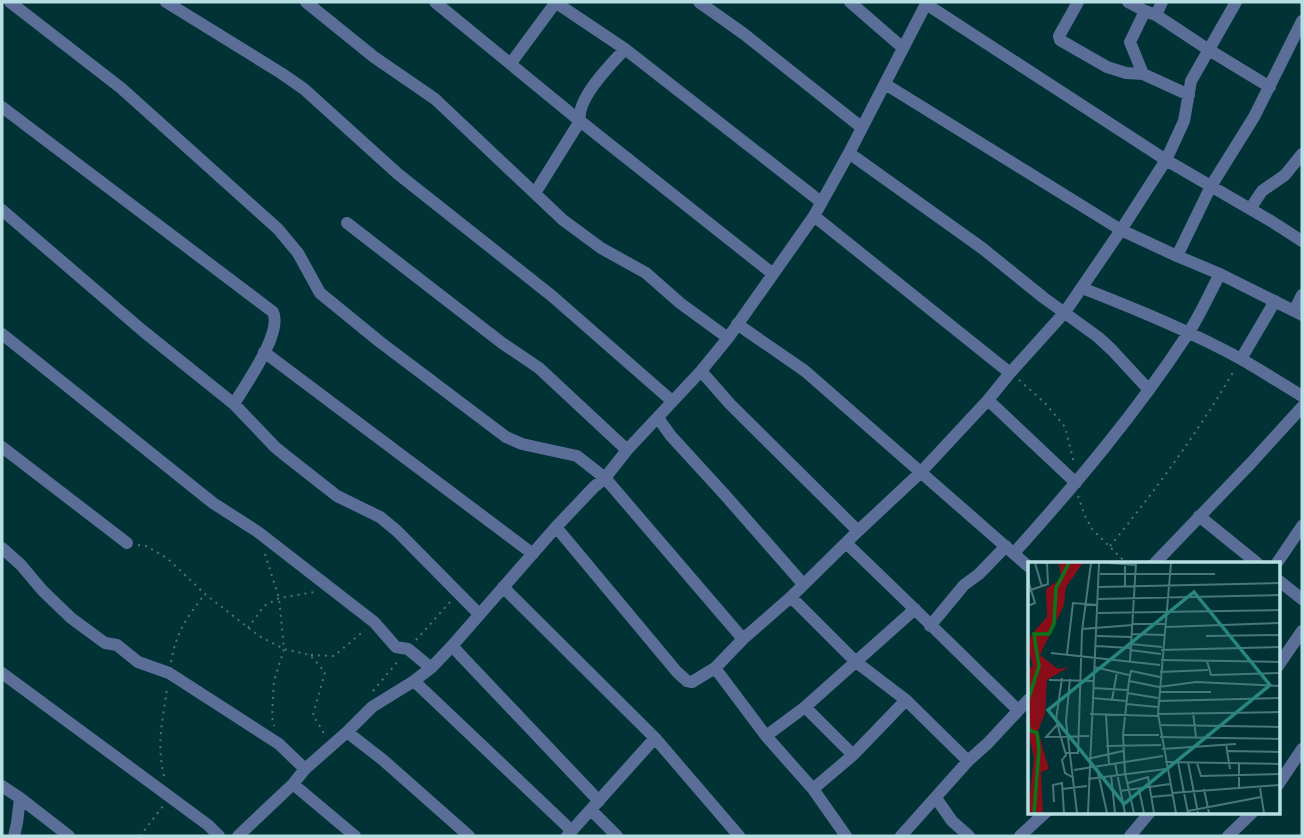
<svg xmlns="http://www.w3.org/2000/svg" width="1304" height="838" font-family="'Nunito Sans',sans-serif">
  <style>
    .lines { fill: none; stroke-linecap: round; stroke-linejoin: round }
    .path { stroke: #477579; stroke-width: 2; stroke-dasharray: 2 5; stroke-linecap: butt }
    .street { stroke: #5a6e97; stroke-width: 12 }
    .inset-river { fill: none; stroke: #09761b; stroke-width: 3.5 }
    .inset-road { fill: none; stroke: #49777b; stroke-width: 2 }
    .view { fill: #28867f; fill-opacity: 0.15; stroke: #28867f; stroke-width: 3.5 }
    .inset-edge { fill: none; stroke: #b7dee2; stroke-width: 3.5 }
  </style>
  <rect width="100%" height="100%" fill="#003236"/>
  <g class="lines">
    <path class="path" d="M1019,380L1045,403L1065,427L1074,463
      M1078,496L1085,516L1092,529L1126,563
      M138,545L146,546L167,558L205,594L259,636L284,649L310,655L325,672L313,715L325,735
      M1110,546C1156,490 1198,432 1235,369
      M265,554L279,598L284,649L274,681L272,717L274,726
      M248,628L264,606L279,598L315,592
      M416,640L450,602
      M311,655L334,656L365,630
      M171,662C177,630 186,619 205,594
      M373,691L399,660
      M164,776C156,742 163,721 167,688
      M140,836L163,806"/>
    <path class="street" d="M10,2L121,88L278,229L298,253L320,293L380,342L506,437L522,444L577,456L605,478L743,639L791,597L858,531L920,473L988,400L1010,373L814,216
      M166,2L281,73L304,89L398,174L552,296L672,401
      M306,2L374,57L435,99L563,220L601,248L646,273L680,303L728,338
      M435,2L580,121L773,274
      M555,2L625,49L821,202
      M699,2L744,34L861,127
      M850,2L903,48
      M1078,2L1059,36L1060,40L1107,67L1126,73L1143,74L1189,95
      M1128,2L1145,11L1156,15L1209,50L1270,87
      M926,4L1166,160L1271,221L1302,241
      M1156,15L1162,2
      M511,63L556,2
      M1143,74L1130,42L1145,11
      M885,84L1121,230L1177,256L1220,274L1302,315
      M2,107L273,312C283,333 245,385 234,404
      M849,153L982,248L1044,298L1098,337L1112,350L1149,390
      M535,193L580,121C576,99 611,64 625,49
      M1250,209L1262,191L1285,175L1302,154
      M2,210L143,331L234,404L275,447L286,456L337,496L380,517L397,531L479,614
      M347,223L502,343L539,368L627,450
      M1177,256L1211,186L1254,117L1302,21
      M1082,288C1136,309 1190,331 1241,359C1262,371 1282,384 1302,396
      M1294,311L1302,295
      M737,324L805,371L1029,567
      M2,334L213,503L258,532L374,622L396,647L408,649L431,668
      M264,352L533,554
      M1241,359L1275,301
      M701,371L730,404L858,531
      M1010,373L1065,312L1121,230L1166,160L1184,121L1191,81L1236,2
      M988,400L1076,483
      M658,418L671,436L725,495L803,584
      M2,447L127,543
      M1199,516L1257,563
      M556,527L677,672L687,681L692,682L715,668L743,639
      M846,543C904,598 960,654 1018,710
      M2,548L21,565L42,590L71,618L105,643L117,645L138,662L169,673L279,744L305,769
      M1014,553C1076,484 1136,413 1187,335C1200,316 1209,294 1220,274
      M1155,563L1251,463L1302,407
      M1277,563L1302,526
      M1278,580L1302,599
      M503,587L655,738L739,836
      M791,597L856,662L906,700L968,761
      M930,626L964,585L979,574L1006,546
      M452,646L599,801
      M1278,666L1302,631
      M715,668L766,736L813,789L846,836
      M2,673L208,825L219,836
      M414,681L572,831
      M805,707L853,755
      M347,732L383,760L469,836
      M766,736L805,707L915,609
      M293,784L355,836
      M1278,785L1302,749
      M2,786L20,798L69,836
      M813,789L853,755L906,700
      M936,798L952,821L969,836
      M591,810L617,836
      M14,836L17,823L20,798
      M238,836L293,784L305,769L347,732L372,707L414,681L431,668L452,646L556,527L594,487L605,478L627,450L701,371L728,338L814,216L849,153L927,2
      M567,836L655,738
      M901,836L968,761L988,743L1029,699
      M1020,836L1046,812
      M1130,836L1150,812
      M1228,836L1253,812"/>
  </g>
  <g transform="translate(1028 562)">
    <rect width="252" height="252" fill="#003236"/>
    <path d="M31,1H55L38,25L36,43L12,93L30,107L41,105L19,118L17,151L10,169L21,207L13,210L15,251H0L6,196L0,169V106L5,105L0,84L3,73L19,55L18,27L33,17Z" fill="#890e19"/>
    <path class="inset-river" d="M0,138L11,104L6,72H21L26,62L28,26L41,1M0,157L1,168L9,171L11,188L6,251"/>
    <path class="inset-road" d="M7,1L14,25M82,1L108,3M143,1L130,152L148,251M72,12H187M0,18L7,41L0,44M71,25L252,21M97,25V2M0,29L20,22L19,1M70,37L252,33M70,51L252,48M105,62H138M138,65L252,61M54,67L105,63M104,72L137,73M69,74L103,75M178,74L252,73M103,82L134,85M68,84L102,86M102,88L133,92M133,88L252,85M23,91L132,103M39,92L45,41L70,43M133,98L252,100M179,99L183,113L252,111M102,100L108,1M66,105L101,113M132,110L180,108M34,116L28,158L38,193L34,198L37,211L46,216M42,117L38,159L49,251M21,118L65,119M101,119L103,109L132,115M65,126L99,128M131,130H183M99,131L130,136M64,136L98,139M84,138L89,110M130,139L252,136M98,142L130,145M165,150L168,175M62,152L130,154M130,152L252,150M78,153L81,203M29,163L18,175L61,174M131,163L252,165M95,173L97,211L106,251M131,173H95L101,119L131,125L168,120L252,124M132,175L252,177M198,182L202,207M78,184L133,183M134,187L208,182M200,189L252,190M38,191H50L54,69L63,1M59,197L95,189M137,200L252,202M150,200L160,251M160,200L170,251M211,200V227M87,201L97,251M169,201L173,214L252,212M69,206L79,251M46,208L135,194M83,213L87,251M60,217L138,207M100,221L120,215L126,251M232,226L236,251M34,227L59,224M111,227L116,251M176,227L181,251M92,229L142,222M144,231L252,223M123,235L144,233M26,240L25,223L34,221L36,251M160,249L233,235M60,251L71,1"/>
    <path class="view" d="M166,30L242,123L96,242L20,148Z"/>
    <rect width="252" height="252" class="inset-edge"/>
  </g>
  <rect width="1304" height="838" fill="none" stroke="#b7dee2" stroke-width="7"/>
</svg>
